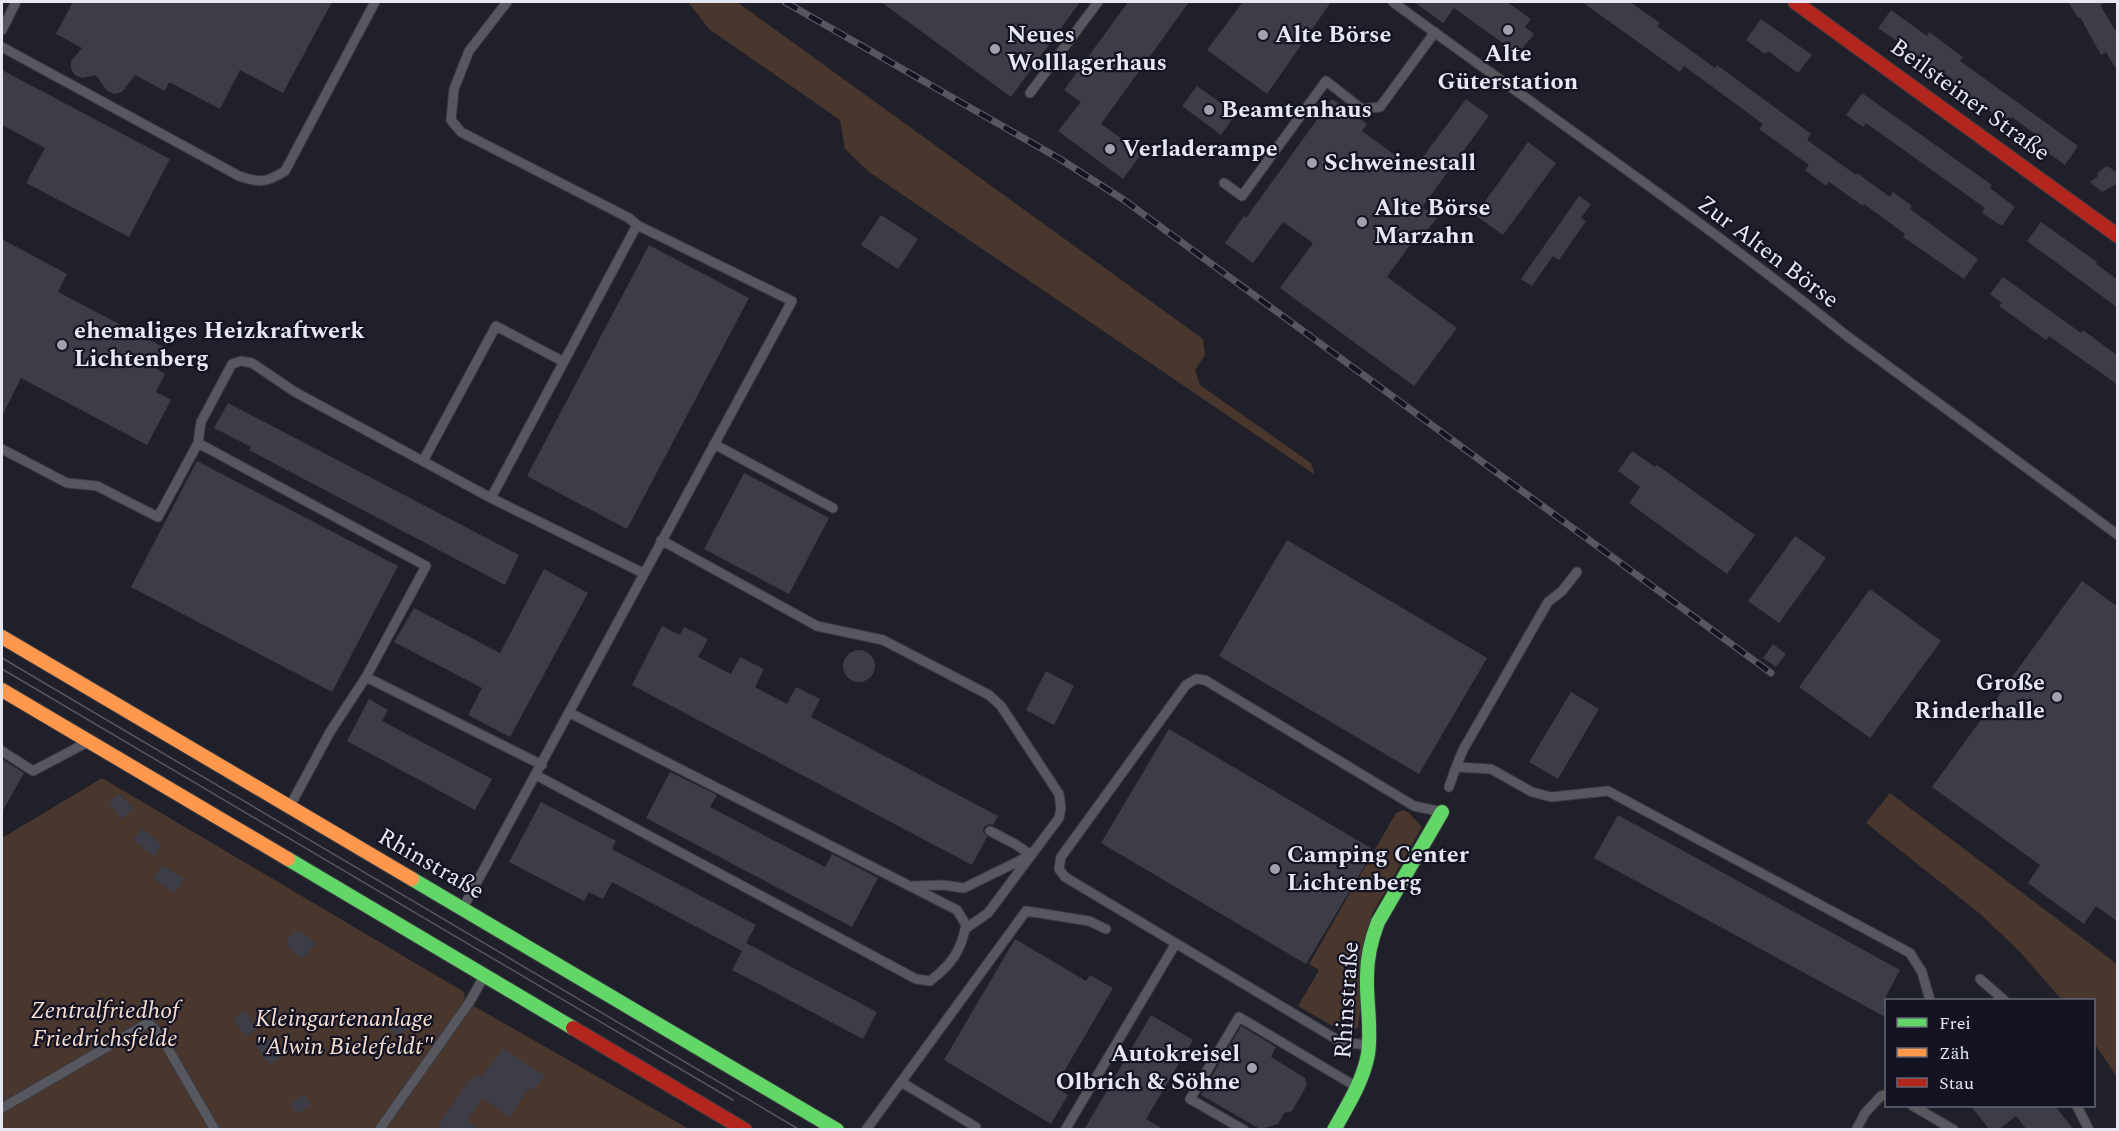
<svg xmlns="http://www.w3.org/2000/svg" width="2119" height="1131" font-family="Spectral,serif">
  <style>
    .green { fill: #49362c }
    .building { fill: #3d3d48 }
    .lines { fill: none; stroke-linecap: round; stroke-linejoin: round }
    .lane-casing { stroke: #3a3a42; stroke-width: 11 }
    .fast-casing { stroke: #3a3a42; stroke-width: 16 }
    .slow-casing { stroke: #3a3a42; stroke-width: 16 }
    .jam-casing { stroke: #3a3a42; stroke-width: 16 }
    .lane { stroke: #57575f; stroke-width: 9 }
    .fast { stroke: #63d668; stroke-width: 14 }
    .slow { stroke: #ff974d; stroke-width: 14 }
    .jam { stroke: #b3261e; stroke-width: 14 }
    .tram { stroke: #56575f; stroke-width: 1.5 }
    .rail-casing { stroke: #56575f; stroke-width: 7 }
    .rail { stroke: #131323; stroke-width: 4.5; stroke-dasharray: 14; stroke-linecap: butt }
    .poi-dot { fill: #a0a1ac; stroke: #131323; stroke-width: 2 }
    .labels { text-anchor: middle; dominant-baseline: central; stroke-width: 4.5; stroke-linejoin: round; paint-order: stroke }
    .poi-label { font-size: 24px; font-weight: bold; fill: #e6e7f3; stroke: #131323; text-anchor: start }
    .street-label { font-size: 24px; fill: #e6e7f3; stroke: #131323 }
    .park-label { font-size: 24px; font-style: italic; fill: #f8dece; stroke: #131323 }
  </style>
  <rect width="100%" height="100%" fill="#1f2029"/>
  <path class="green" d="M688,2H737L1203,339L1205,355L1195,370L1200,385L1311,463L1315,475L869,172L845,149L840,120L709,29Z
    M102,778L464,992L465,1001L689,1129L2,1130V838Z
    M1890,793L2117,964V1077L2094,1043V1000H2062L2019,951L1979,913L1866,823Z
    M1403,810L1408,812L1422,827L1372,914L1358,1028L1343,1032L1298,1006L1319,970L1309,964L1396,813Z"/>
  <path class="building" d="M73,2H332L283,93L240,70L220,109L169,82L165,91L135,75L122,92L114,94L107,91L96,75L82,78L75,75L71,69V61L82,48L56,34Z
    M881,2H1080L1011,97Z
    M1128,2H1189L1101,124L1139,151V157L1123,179L1058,131L1081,102L1064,90Z
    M1243,2H1331L1267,94L1207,50Z
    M1414,2H1507L1531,19L1525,27L1534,34L1518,54L1454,8L1443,23Z
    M1582,2H1630L1660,23L1657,26L1715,68L1717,65L1811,134L1807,140L1856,175L1857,173L1890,197L1893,192L1912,206L1910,209L1978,259L1964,279L1903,237L1905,234L1864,204L1863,206L1829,182L1826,186L1805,170L1809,165L1759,129L1763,124L1684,66L1680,72Z
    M2068,2H2106L2100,5L2118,35V72L2106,52L2101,55L2080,17L2078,18Z
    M1891,10L1927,36L1929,32L1963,57L1960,61L2078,146L2065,165L2030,140L2035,134L2012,117L2007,124L1951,82L1953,79L1936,68L1928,67L1923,63V59L1878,28Z
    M1761,19L1812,55L1798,73L1768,51L1765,54L1746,40Z
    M2,70L170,159L129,237L26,183L45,148L2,125Z
    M1197,86L1236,114L1221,135L1182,106Z
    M1862,93L1992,185L1990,188L2015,207L2002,226L1982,213L1985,208L1866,123L1863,127L1846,115Z
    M1332,99L1367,124L1362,131L1414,169L1466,99L1489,116L1422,207L1437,218L1424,234L1420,231L1387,277L1457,328L1414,386L1280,288L1313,243L1283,222L1253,263L1225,243L1244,216L1246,218Z
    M1528,142L1556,163L1503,235L1475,215Z
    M2107,166L2118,173V183L2102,192L2090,182L2098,176L2097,173Z
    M1579,196L1591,204L1581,218L1586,221L1559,260L1553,256L1532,286L1521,279Z
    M881,215L918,239L898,269L861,245Z
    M2041,222L2097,262L2096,264L2118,280V308L2027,241Z
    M2,239L67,274L58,292L165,348L155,368L165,374L156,392L171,400L147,445L21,378L2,416Z
    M649,245L749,298L627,529L527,476Z
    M2003,277L2081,333L2083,330L2118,356V385L2049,336L2046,340L1999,306L2002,303L1990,294Z
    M228,403L519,555L505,585L249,450L251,447L214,428Z
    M1632,451L1655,467L1657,465L1755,535L1727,574L1629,503L1640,487L1618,471Z
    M197,461L398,566L332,692L131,587Z
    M744,473L829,518L789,594L704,549Z
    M1795,536L1826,558L1779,623L1748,601Z
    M1287,540L1487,658L1419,774L1219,656Z
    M544,569L588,593L510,737L468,715L482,688L394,642L414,608L500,653Z
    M2082,581L2118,607V922L2096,906L2084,924L2028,883L2040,865L1932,787Z
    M1870,589L1941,641L1870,738L1799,687Z
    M662,626L680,635L684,627L708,639L698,657L731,674L740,657L764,669L755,687L787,704L796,687L820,699L811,717L998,816L993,825L989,824L984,827L983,832L987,837L972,865L632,685Z
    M1773,644L1786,654L1776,667L1763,658Z
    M843 666a16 16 0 1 1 32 0a16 16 0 1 1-32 0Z
    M1046,671L1074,686L1054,725L1026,710Z
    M1571,692L1599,709L1558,779L1529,762Z
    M369,699L388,710L382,721L492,779L475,810L347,741Z
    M1169,729L1374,850L1306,964L1101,843Z
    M2,759L24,773L2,812Z
    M670,772L717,795L710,807L825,867L832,854L878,878L852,927L646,818Z
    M119,793L134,809L122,819L108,803Z
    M541,802L616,841L612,849L756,925L746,943L877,1012L863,1039L732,970L742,951L612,882L603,899L589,892L584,901L509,862Z
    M1618,815L1900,970L1885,998L1887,1018L1594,858Z
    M142,828L162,845L154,856L133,840Z
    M162,865L184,879L175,893L153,879Z
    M295,930L299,933L301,931L316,944L302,959L287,946L290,944L286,940Z
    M1015,939L1086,981L1090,975L1113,988L1055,1087L1068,1095L1051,1124L944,1060Z
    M245,1010L257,1028L246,1037L233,1019Z
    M398,1013L409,1027L396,1037L385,1022Z
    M1151,1015L1193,1040L1146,1119L1165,1130H1084Z
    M1241,1026L1276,1047L1271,1057L1305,1078L1307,1085L1292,1111L1284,1113L1278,1124L1260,1129L1201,1095Z
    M268,1038L282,1057L270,1065L256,1046Z
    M503,1048L545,1076L533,1091L529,1088L509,1117L483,1098L467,1120L480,1130H446L438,1124L469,1081L470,1082L476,1074L481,1077Z
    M304,1094L311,1105L297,1114L290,1103Z
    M1971,1106H2055L2074,1130H2027L2016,1116L1998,1130H1990Z"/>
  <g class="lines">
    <defs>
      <path id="lane" d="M1393,2C1544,113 1700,218 1847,336L2118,535
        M2,30L16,2
        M2,47L239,176C260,183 266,183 285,171L375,2
        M1030,93L1098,2
        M1224,183L1242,196L1326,81L1362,109L1380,107L1435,32
        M198,443L201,422L232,364L241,361L252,363L295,392L491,498L643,573
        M714,444L833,508
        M2,449L67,483L97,486L158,517L198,443L426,566L366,677L330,732L290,806
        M423,461L496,326L564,362
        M491,498L637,225
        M661,540L817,626L883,640L989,695L1001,706L1059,794L1061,808L1059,818L988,913L965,929
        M366,677L542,765
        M2,751L33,771L86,743
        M1456,767L1463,750L1548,602L1562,591L1577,572
        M536,775L916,979L930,981C952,964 961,951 966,925L957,910L570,713
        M1449,787L1456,767L1491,769L1532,792L1551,797L1608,791L1910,953L1922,972L1930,1000
        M913,886L943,885L964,888L1031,855L1015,844L990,831
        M464,906L792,301L637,225L629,218L461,132L451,120L454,89L469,51L507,2
        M1980,979L2004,1000
        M1367,1045L1341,1042L1065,877L1059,869L1061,857L1186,685L1196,679L1205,680L1414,806L1438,811
        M901,1082L976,1127
        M1913,1106L1954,1130
        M2077,1106L2089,1130
        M2,1108L148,1023L159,1033L215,1130
        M379,1130L469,1003L483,978
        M866,1130L1026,911L1089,921L1106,929
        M1065,1130L1176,943
        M1244,1130L1190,1099L1239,1017L1355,1086
        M1856,1130L1865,1113L1881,1096L1886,1095"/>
      <path id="fast" d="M288,859L573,1028
        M412,879L837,1130
        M1334,1130C1347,1106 1363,1082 1368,1054C1372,1028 1366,1002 1367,976C1367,957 1371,940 1378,922L1442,812"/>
      <path id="slow" d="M2,637L412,879
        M2,690L288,859"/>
      <path id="jam" d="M1795,2L2118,236
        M573,1028L745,1130"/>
    </defs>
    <use href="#lane" class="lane-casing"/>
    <use href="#fast" class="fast-casing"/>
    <use href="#slow" class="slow-casing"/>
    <use href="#jam" class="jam-casing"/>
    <use href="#lane" class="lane"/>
    <use href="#fast" class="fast"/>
    <use href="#slow" class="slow"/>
    <use href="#jam" class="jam"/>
    <path class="tram" d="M2,658L800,1130
      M2,669L733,1100"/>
    <defs>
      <path id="rail" d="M785,2L1060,159L1124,200L1771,673"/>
    </defs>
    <use href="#rail" class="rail-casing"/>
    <use href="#rail" class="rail"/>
  </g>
  <g class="poi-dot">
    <circle cx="1508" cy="30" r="6"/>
    <circle cx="1263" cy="35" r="6"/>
    <circle cx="995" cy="49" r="6"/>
    <circle cx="1209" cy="110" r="6"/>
    <circle cx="1110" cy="149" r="6"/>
    <circle cx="1312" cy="163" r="6"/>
    <circle cx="1362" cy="222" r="6"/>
    <circle cx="62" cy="345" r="6"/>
    <circle cx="2057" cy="697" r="6"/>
    <circle cx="1275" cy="869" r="6"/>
    <circle cx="1252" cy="1068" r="6"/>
  </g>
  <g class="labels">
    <g class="poi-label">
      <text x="1007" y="35">Neues<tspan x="1007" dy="28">Wolllagerhaus</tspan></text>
      <text x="1275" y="35">Alte Börse</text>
      <text x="1508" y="54" text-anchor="middle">Alte<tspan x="1508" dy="28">Güterstation</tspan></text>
      <text x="1221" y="110">Beamtenhaus</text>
      <text x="1122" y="149">Verladerampe</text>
      <text x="1324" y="163">Schweinestall</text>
      <text x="1374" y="208">Alte Börse<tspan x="1374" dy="28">Marzahn</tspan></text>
      <text x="74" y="331">ehemaliges Heizkraftwerk<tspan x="74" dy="28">Lichtenberg</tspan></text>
      <text x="2045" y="683" text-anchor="end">Große<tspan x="2045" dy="28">Rinderhalle</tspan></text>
      <text x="1287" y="855">Camping Center<tspan x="1287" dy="28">Lichtenberg</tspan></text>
      <text x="1240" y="1054" text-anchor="end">Autokreisel<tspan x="1240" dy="28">Olbrich &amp; Söhne</tspan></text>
    </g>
    <g class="street-label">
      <text transform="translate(1970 100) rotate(36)">Beilsteiner Straße</text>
      <text transform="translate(1768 252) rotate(37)">Zur Alten Börse</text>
      <text transform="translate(431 864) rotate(30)">Rhinstraße</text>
      <text transform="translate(1347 1000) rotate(-86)">Rhinstraße</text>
    </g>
    <g class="park-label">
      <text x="105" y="1011">Zentralfriedhof<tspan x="105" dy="28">Friedrichsfelde</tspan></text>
      <text x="344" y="1019">Kleingartenanlage<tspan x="344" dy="28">"Alwin Bielefeldt"</tspan></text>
    </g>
  </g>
  <rect width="2119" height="1131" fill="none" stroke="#e6e7f3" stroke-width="6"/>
  <rect x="1885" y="999" width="210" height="108" fill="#131323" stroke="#676876" stroke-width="1.5"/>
  <rect x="1897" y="1018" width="30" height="9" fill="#63d668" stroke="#676876" stroke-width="1.5"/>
  <text x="1939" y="1029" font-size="18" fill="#e6e7f3">Frei</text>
  <rect x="1897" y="1048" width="30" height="9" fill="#ff974d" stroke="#676876" stroke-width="1.5"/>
  <text x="1939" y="1059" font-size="18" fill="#e6e7f3">Zäh</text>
  <rect x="1897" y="1078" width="30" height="9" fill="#b3261e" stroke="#676876" stroke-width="1.5"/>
  <text x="1939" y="1089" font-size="18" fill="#e6e7f3">Stau</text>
</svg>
